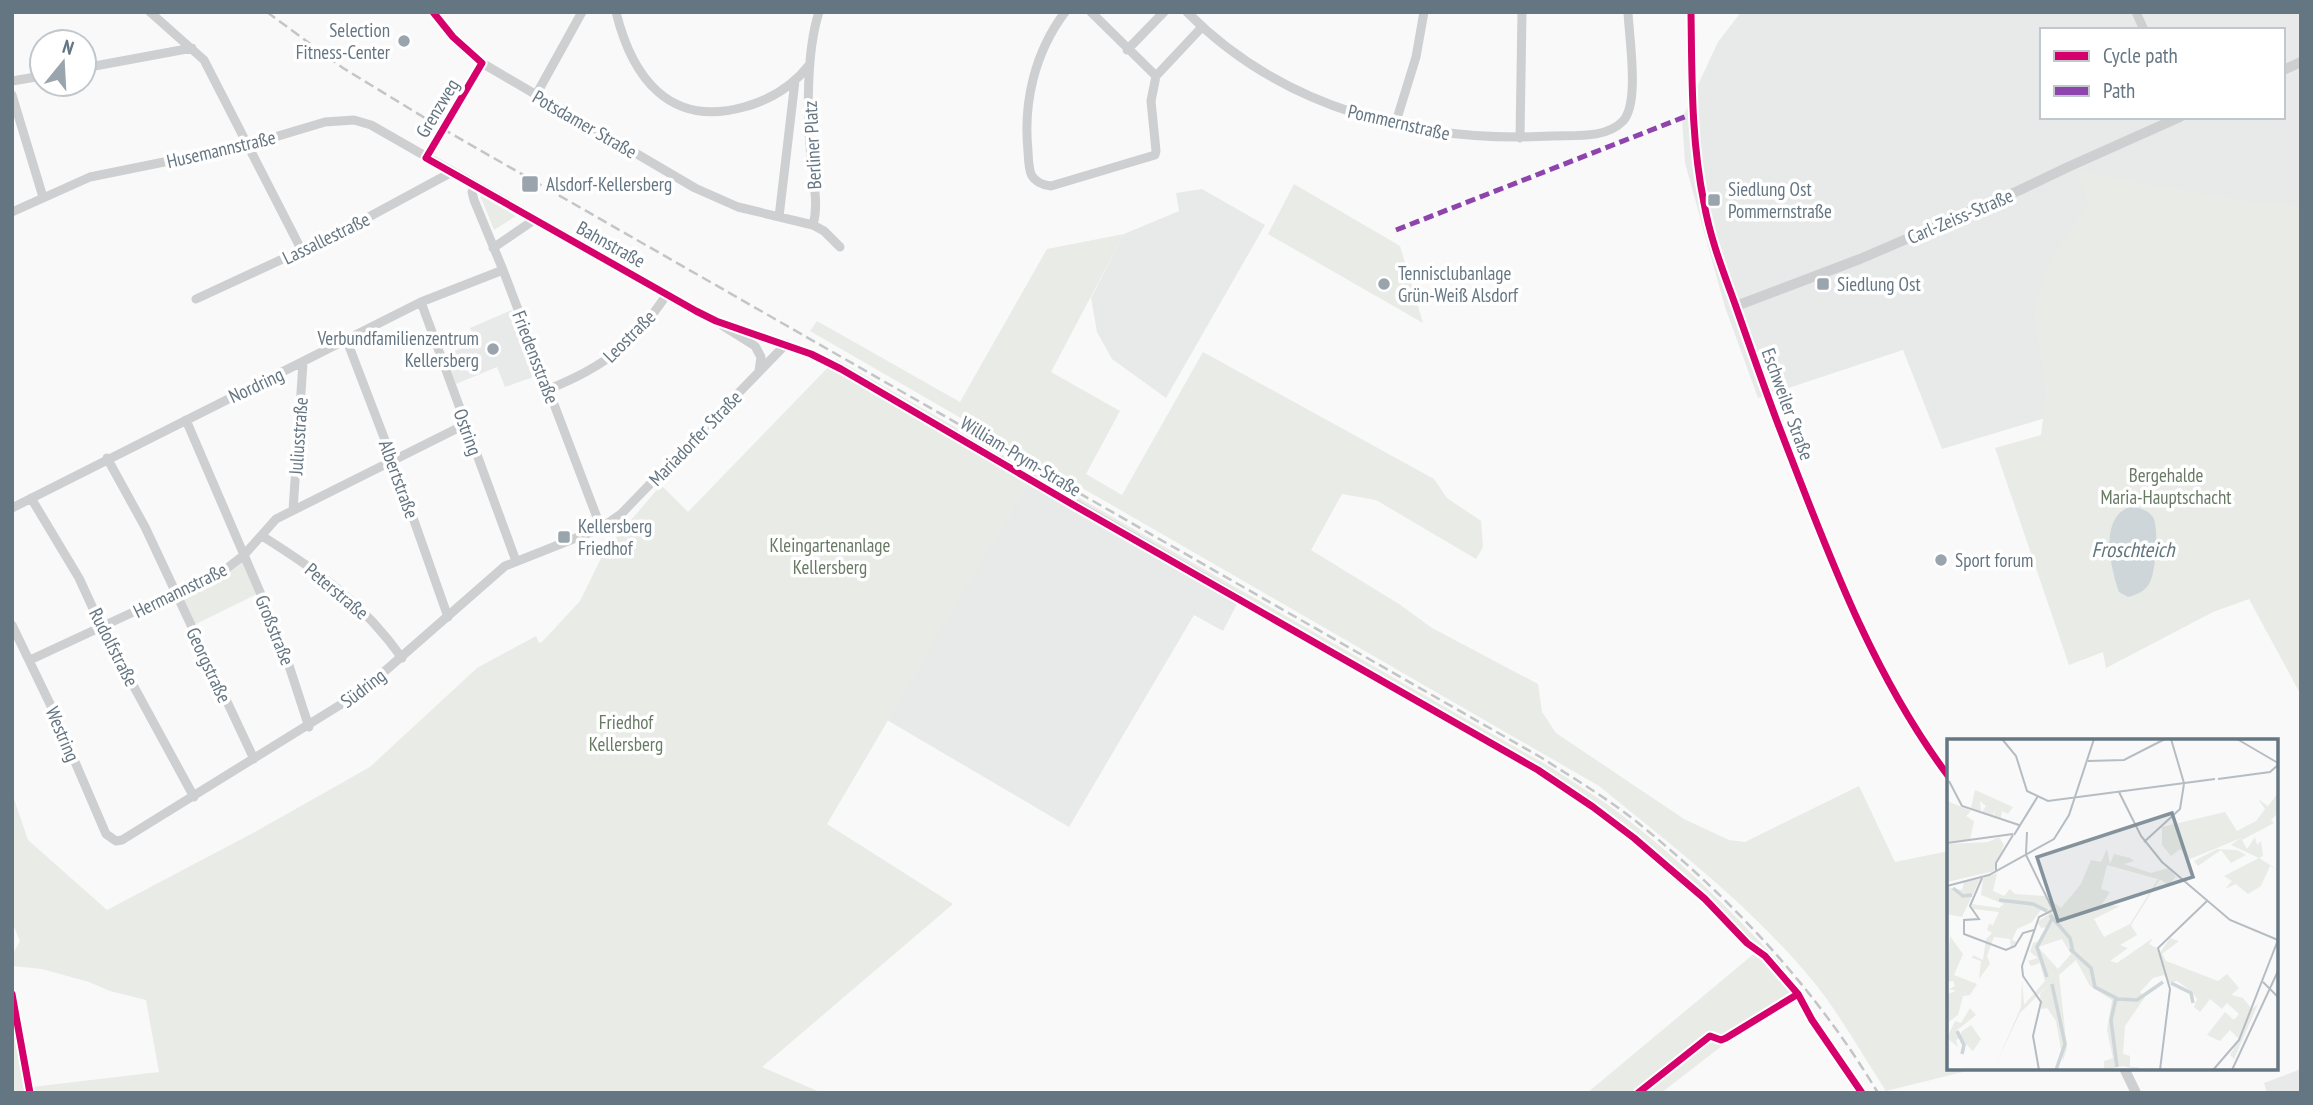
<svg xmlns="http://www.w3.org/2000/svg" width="2313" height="1105" font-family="'PT Sans Narrow',sans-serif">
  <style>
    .built { fill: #e8e9e9; fill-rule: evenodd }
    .green { fill: #e8ebe6 }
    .water { fill: #ced6d9 }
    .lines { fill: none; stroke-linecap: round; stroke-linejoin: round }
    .minor { stroke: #cecfd0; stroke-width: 9 }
    .tertiary { stroke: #cecfd0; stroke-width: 10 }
    .rail { stroke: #c3c5c6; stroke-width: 2.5; stroke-dasharray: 10 5; stroke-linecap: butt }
    .quiet { stroke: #8e44ad; stroke-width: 5; stroke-dasharray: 10 5; stroke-linecap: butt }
    .cycleway-casing { stroke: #fff; stroke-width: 11 }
    .cycleway { stroke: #d6006c; stroke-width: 7 }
    .poi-dot { fill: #99a4ac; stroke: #fff; stroke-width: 2.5 }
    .labels { text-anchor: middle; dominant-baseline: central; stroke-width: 7; stroke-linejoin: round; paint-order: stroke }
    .poi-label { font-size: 19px; fill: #657683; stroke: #fff; text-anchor: start }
    .street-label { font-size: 19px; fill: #657683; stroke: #fff }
    .park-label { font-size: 19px; fill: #687a64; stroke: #fff }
    .water-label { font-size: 21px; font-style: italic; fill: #60757c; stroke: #fff }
    .inset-river { fill: none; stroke: #ced6d9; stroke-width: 3.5 }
    .inset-road { fill: none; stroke: #b5bdc3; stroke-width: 2 }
    .view { fill: #84929c; fill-opacity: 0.15; stroke: #84929c; stroke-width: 3.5 }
    .inset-edge { fill: none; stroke: #657683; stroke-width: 3.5 }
  </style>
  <rect width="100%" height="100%" fill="#f9f9f9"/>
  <path class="built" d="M1741,12H2301V209L2062,413L1942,449L1903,350L1758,398L1725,307L1685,163L1682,119L1718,42ZM2042,30H2283V117H2042Z
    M1202,189L1265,225L1166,398L1112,359L1097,332L1091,298L1124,234L1179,211L1176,193Z
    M512,310L536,376L505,387L497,367L456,384L445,355L476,342L470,328Z
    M1032,476L1238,602L1223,631L1194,615L1069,827L887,720Z
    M2301,1069V1093H2267L2264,1083Z"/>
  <path class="green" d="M2075,171L2235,199L2301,207V695L2249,599L2213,612L2106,668L2103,652L2069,665L1995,448L2041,435L2046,395L2033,312L2046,268L2087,205V197Z
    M1294,184L1400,246L1423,323L1268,234Z
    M480,195L516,216L494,230Z
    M1124,234L1051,372L1120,411L1086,474L1122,495L1203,352L1434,479L1447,498L1481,521L1483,547L1476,559L1376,500L1342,494L1311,550L1399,604L1432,628L1538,684L1542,712L1556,733L1684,819L1729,840L1745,842L1859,786L1895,862L1949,851V1068H1979L1886,1091C1863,1056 1838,1011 1812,980C1750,905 1674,847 1599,786L810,331L817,321L960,402L1047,249Z
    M836,359L1552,768C1574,783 1598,797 1619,813C1680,859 1734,913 1785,969L1781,971L1767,956L1749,943L1702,893L1597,807L1558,780L1032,476L827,824L953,904L762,1067L822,1093H12V989L32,1087L159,1072L146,1000L110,991L89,982L42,969L12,966V956L20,941L12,922V793L28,840L107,910L253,833L370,767L477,668L536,636L539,643L542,642L580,601L610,540H614L661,485L688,512Z
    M243,560L257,594L194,625L181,595Z
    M1756,952L1801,994L1767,1011L1661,1093H1587Z"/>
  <path class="water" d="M2134,506C2141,509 2148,510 2153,517C2159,527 2156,571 2150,582C2146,591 2136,595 2128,597L2119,592C2110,567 2098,513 2134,506Z"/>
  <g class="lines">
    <path class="minor" d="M150,12L204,60L302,251
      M433,12L453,37L482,63L695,188L738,207L813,225L824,231L840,247
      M616,12C632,77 669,128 744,107C770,100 793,86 810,64
      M1065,12C1035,52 1023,102 1028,151C1029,170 1028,183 1051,186L1155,155L1156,151L1151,101L1156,76L1202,27
      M1091,12L1156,76
      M1187,12C1284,110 1418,143 1552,136C1574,135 1606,139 1623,121C1640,103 1629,37 1628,12
      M2136,12L2144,30
      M1127,50L1164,12
      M84,68L192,48
      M12,81L42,76
      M12,95L43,197
      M536,95L582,12
      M1395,125L1416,57L1424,12
      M1520,138L1522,12
      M426,158L482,63
      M475,185L472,192L474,200L503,270L601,528
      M12,212L90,177L248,145L325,122L354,120L371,125L696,311L716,321L811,354L841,369L1239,598
      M779,217L795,81
      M813,225C819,204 813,181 811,159C807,118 806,52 819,12
      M493,248L534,220
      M196,299L341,232L452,172
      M421,302L516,561
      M723,326L755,346L761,357L759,371
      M347,341L393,461L448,617
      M549,389C604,367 634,344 667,294
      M186,420L281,641L309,727
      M107,458L145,527L254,759
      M31,498L79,578L102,628L194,797
      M12,508L421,302L503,270
      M293,510L303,363
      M262,536C318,571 363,603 402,658
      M12,625L51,706L106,834L116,841L122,840L361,692L505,566L601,528L621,514L786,344
      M30,660L226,569L244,555L276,519L466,424
      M12,994L30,1093"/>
    <path class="tertiary" d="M1691,12C1692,76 1691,140 1704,203C1710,238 1723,271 1735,304C1749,344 1763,384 1778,424C1825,545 1870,672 1949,777
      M2283,70L2301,62
      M1736,306L1860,259L2020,190L2068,167L2180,117
      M2124,1068L2136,1093"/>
    <path class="rail" d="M267,12L343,68L443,129L1542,758C1576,780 1612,801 1643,827C1735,902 1817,991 1878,1093"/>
    <path class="quiet" d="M1396,230L1692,114"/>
    <defs>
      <path id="cycleway" d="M433,12L453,37L482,63L426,158L696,311L716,321L811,354L841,369L1077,507L1538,770L1593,807L1634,838L1705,899L1747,943L1765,956L1798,994L1812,1020L1862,1093
        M1691,12C1692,76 1691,140 1704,203C1710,238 1723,271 1735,304C1749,344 1763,384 1778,424C1825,545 1870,672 1949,777
        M12,994L30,1093
        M1638,1093L1710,1036L1721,1040L1726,1038L1798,994"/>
    </defs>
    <use href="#cycleway" class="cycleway-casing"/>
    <use href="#cycleway" class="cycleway"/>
  </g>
  <g class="poi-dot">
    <circle cx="404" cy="41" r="7"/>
    <rect x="521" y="175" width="18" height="18" rx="3.5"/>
    <rect x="1707" y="193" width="14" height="14" rx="3.5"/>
    <circle cx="1384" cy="284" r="7"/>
    <rect x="1816" y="277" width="14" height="14" rx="3.5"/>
    <circle cx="493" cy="349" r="7"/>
    <rect x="557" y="530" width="14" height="14" rx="3.5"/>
    <circle cx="1941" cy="560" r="7"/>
  </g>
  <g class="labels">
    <g class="poi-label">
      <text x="390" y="30" text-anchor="end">Selection<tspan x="390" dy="22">Fitness-Center</tspan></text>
      <text x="546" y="184">Alsdorf-Kellersberg</text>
      <text x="1728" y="189">Siedlung Ost<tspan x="1728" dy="22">Pommernstraße</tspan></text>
      <text x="1398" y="273">Tennisclubanlage<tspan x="1398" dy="22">Grün-Weiß Alsdorf</tspan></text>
      <text x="1837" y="284">Siedlung Ost</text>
      <text x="479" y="338" text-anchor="end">Verbundfamilienzentrum<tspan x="479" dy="22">Kellersberg</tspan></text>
      <text x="578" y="526">Kellersberg<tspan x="578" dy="22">Friedhof</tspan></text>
      <text x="1955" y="560">Sport forum</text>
    </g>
    <g class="street-label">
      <text transform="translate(437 108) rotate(-59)">Grenzweg</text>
      <text transform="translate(1399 122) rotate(13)">Pommernstraße</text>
      <text transform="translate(585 124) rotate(30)">Potsdamer Straße</text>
      <text transform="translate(812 145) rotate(-93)">Berliner Platz</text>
      <text transform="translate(221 149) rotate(-13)">Husemannstraße</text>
      <text transform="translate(1960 216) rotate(-23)">Carl-Zeiss-Straße</text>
      <text transform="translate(326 238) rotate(-26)">Lassallestraße</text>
      <text transform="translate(611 244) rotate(29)">Bahnstraße</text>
      <text transform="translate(629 336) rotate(-45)">Leostraße</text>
      <text transform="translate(536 357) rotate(69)">Friedensstraße</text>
      <text transform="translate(256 385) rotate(-25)">Nordring</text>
      <text transform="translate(1788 404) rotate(70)">Eschweiler Straße</text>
      <text transform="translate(468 432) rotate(70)">Ostring</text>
      <text transform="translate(298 436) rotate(-86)">Juliusstraße</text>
      <text transform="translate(695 438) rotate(-46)">Mariadorfer Straße</text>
      <text transform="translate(1021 456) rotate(31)">William-Prym-Straße</text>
      <text transform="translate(399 479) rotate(70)">Albertstraße</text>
      <text transform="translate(180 590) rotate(-26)">Hermannstraße</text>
      <text transform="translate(337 591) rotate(40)">Peterstraße</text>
      <text transform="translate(275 630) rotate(68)">Großstraße</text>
      <text transform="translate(114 647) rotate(63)">Rudolfstraße</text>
      <text transform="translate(209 665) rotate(65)">Georgstraße</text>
      <text transform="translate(363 688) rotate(-37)">Südring</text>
      <text transform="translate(63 734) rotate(67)">Westring</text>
    </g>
    <g class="park-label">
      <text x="2166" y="475">Bergehalde<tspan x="2166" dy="22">Maria-Hauptschacht</tspan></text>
      <text x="830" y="545">Kleingartenanlage<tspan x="830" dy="22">Kellersberg</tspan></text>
      <text x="626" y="722">Friedhof<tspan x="626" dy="22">Kellersberg</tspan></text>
    </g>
    <g class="water-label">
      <text x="2133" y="549">Froschteich</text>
    </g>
  </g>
  <g transform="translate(1947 739)">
    <rect width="331" height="331" fill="#f9f9f9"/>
    <path d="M28,51L66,68L61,75L55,72L54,79L46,78L49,70L45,77L35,73L39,67L33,62L34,73L24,69ZM331,54V74L324,81L327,84L295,101L300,110L308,98L310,106L314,102L316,117L312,119L331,131L323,127L314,147L301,155L289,145L278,150L285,142L277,137L312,119L284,106L294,99L243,120L233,110L224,117L215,106V88L278,73L290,92L309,82L318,70L311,60L321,67ZM0,62L24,72L19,77L27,82L23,101L0,103ZM52,98L57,106L47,132L0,143V105L41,103ZM160,110L163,125L167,115L183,119L187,122L177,125L204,134L222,129L229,138L221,146L213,140L184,186L190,196L173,206L181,209L163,222L170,224L206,199L202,205L210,209L212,215L223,199L232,202L215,215L219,222L271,242L280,235L292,249L284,256L296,259L305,270L311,265L287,320L283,316L292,300L283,291L273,302L260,296L278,273L287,281L292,275L280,264L275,270L263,260L253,273L247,268L250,260L244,252L230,242L222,244L217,236L206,239L193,253L198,258L178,287L176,315L183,317V328H191V331L176,327L157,331V322L166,319L160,291L165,261L143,247L129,221L112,236L120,309L116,322L109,282L100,269L94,270L93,255L105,242L73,274L49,325L74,268L75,241L77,266L98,242L93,224L84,227L81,222L91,219L83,213L86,204L92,202L100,188L94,189L90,183L102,175L94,171L85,183L70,190L65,201L70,203L64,209L63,200L47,198L40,217L43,225L32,240L34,222L25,219L26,216L36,221L39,200L45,194L40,191L42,185L46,186L52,173L26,170L25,165L52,169L57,165L34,156L36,139L50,134L46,152L57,157L63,150L68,155L98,157L114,169L134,145L144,121L154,123ZM160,126L211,140L183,185L157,198L147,180L173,167L155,165L163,153L154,150ZM115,200L124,215L111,230L91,208ZM270,110L290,111L299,116L284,124L274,111L251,127L247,122ZM33,140L15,178L0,175V148L15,151L17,143ZM3,197L16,215L7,236L30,245L23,256L16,257L11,276L2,283L0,255L9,252L2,250L8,247L6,242L0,243ZM23,269L29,276L9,292L14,299V293L24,286L34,300L26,312L13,299L9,301L11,308L0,299L8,282L14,284Z" fill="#e8ebe6" fill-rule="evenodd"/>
    <path class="inset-river" d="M6,149L16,157L25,156M52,161L86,165L100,172M103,176L123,199L126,213M123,210L144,229L148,248L169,259L164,281L170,328M100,238L90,208L105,180M224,244L244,254L246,264M105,245L118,305L109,331M170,260L190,261L216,243M10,292L17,306L15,315"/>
    <path class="inset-road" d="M55,0L69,17L80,52L101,62L268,40M224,0L237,44M290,0L331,24M141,22L177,21L218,0M271,40L323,33L331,26M2,42L15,67L72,86M172,53L194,97L215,123L283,181L331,201M67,96L91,57M197,103L233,70L237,45M0,104L66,95M79,115L80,93M79,116L106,171L92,178L75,227L76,237L94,263L86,297L92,331M49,132V124L66,96M35,139L23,167L32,180L17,181V195L59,211L68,207L76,194L87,191M0,147L42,136L107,100L122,76L147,0M316,243L331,258M213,331L223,250L211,209L260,162M266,331L292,301L331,201M285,331L331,232"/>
    <path class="view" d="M225,74L246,138L111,182L90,118Z"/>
    <rect width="331" height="331" class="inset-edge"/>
  </g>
  <rect width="2313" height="1105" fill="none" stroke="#657683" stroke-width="28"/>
  <rect x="2040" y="28" width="245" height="91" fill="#ffffff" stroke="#c1c8cd" stroke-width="2"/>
  <rect x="2054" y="51" width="35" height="10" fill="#d6006c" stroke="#c1c8cd" stroke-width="2"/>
  <text x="2103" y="63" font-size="21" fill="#657683">Cycle path</text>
  <rect x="2054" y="86" width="35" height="10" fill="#8e44ad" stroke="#c1c8cd" stroke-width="2"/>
  <text x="2103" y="98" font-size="21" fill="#657683">Path</text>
  <g transform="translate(63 63) rotate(18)"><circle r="33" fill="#ffffff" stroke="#c1c8cd" stroke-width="2"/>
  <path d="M0-5L12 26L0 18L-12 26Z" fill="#99a4ac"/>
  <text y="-10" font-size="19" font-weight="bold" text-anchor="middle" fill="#657683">N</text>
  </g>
</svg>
